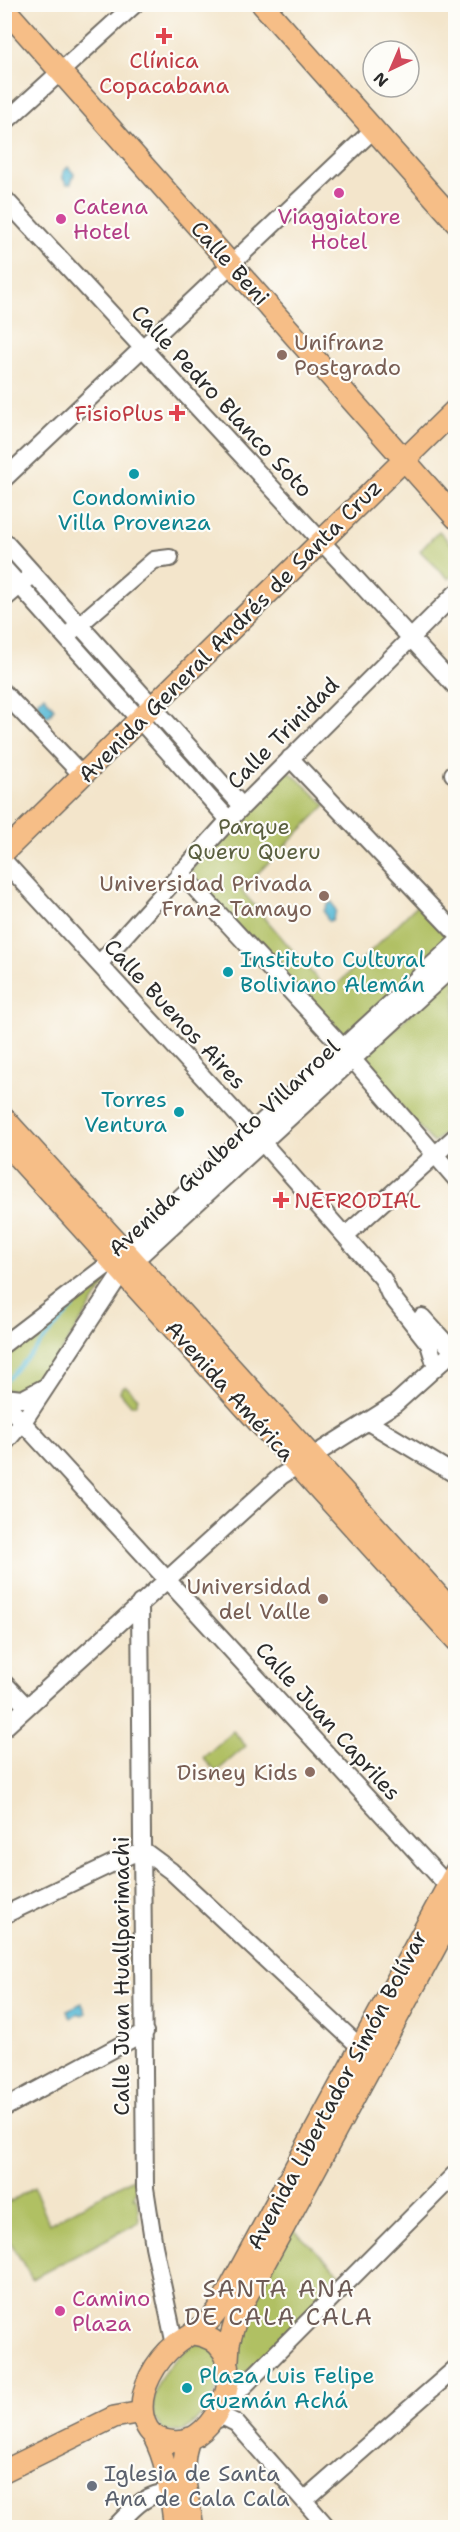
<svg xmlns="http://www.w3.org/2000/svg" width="460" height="2532" font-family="'Shantell Sans',sans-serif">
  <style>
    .green { fill: #b0c063; stroke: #6e7647; stroke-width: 1.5 }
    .water { fill: #57b9d6; stroke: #417280; stroke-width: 1.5 }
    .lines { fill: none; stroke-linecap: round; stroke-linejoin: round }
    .stream { stroke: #57b9d6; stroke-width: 3 }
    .minor-casing { stroke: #716c63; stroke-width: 20 }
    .major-casing { stroke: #716c63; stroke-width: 24 }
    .minor { stroke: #fff; stroke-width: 16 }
    .major { stroke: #f6be87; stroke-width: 21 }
    .health-dot { fill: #e0444e; stroke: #fdfcf7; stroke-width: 2 }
    .hotel-dot { fill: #d1479c; stroke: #fdfcf7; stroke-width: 2 }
    .education-dot { fill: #8d6e63; stroke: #fdfcf7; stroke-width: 2 }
    .culture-dot { fill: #0f9aa8; stroke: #fdfcf7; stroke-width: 2 }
    .worship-dot { fill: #6b7280; stroke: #fdfcf7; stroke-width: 2 }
    .labels { text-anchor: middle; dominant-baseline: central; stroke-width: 4.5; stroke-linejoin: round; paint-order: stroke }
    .health-label { font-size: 22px; fill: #be3a42; stroke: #fdfcf7 }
    .hotel-label { font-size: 22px; fill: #b23c85; stroke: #fdfcf7; text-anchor: start }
    .street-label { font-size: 22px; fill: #2b2b2b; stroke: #fdfcf7 }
    .education-label { font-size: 22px; fill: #785e54; stroke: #fdfcf7; text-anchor: end }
    .culture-label { font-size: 22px; fill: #0d838f; stroke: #fdfcf7; text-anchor: start }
    .park-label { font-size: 22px; fill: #5a5f3f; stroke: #fdfcf7 }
    .worship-label { font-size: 22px; fill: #5b616d; stroke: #fdfcf7; text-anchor: start }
    .neighbourhood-label { font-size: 24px; letter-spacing: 1.5px; fill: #6c5a55; stroke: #fdfcf7 }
  </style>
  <rect width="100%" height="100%" fill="#fdfcf7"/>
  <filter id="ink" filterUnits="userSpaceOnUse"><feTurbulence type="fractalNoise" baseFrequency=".0167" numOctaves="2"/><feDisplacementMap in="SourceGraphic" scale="12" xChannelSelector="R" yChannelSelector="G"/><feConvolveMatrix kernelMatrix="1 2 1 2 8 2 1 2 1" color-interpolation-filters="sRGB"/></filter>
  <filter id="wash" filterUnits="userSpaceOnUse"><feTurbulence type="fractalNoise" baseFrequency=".008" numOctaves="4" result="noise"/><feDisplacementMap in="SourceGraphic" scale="24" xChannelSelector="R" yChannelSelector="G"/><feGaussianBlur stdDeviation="1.35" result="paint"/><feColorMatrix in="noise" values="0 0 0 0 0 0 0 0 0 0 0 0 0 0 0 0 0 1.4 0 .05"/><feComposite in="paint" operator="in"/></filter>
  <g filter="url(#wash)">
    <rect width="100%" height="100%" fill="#f3e5cb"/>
    <path class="green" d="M439,531L455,548V573L449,579L420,551Z
      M81,637L137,700L134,703L78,640Z
      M152,715L233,804L228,808L148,719Z
      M290,772L326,805L241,890L329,993L418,904L447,936V941L348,1034H340L292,985L291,979L253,939L247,938L190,871L284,773Z
      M455,972V1125L433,1143L361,1060Z
      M111,1270L113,1272L42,1381C30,1390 19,1394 5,1389V1350Z
      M126,1386L138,1398L135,1405H131L120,1392L122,1387Z
      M233,1731L246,1746L216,1772L203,1758Z
      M135,2177L136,2192L134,2197L137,2199L139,2222L32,2279L7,2236L5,2237V2205L34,2187L49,2224Z
      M291,2227L345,2278L237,2381L240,2329Z
      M193,2344L209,2345C212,2351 219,2359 220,2366C225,2386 200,2425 181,2431C175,2433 169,2431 163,2431L153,2416C152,2381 167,2365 193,2344Z"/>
    <path class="water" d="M68,167L74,174L71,183L67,184L63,179V172Z
      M44,696L54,708L49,716L44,715L37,706L38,700Z
      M332,902L336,911L332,920L328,921L324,911L327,905Z
      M82,2003L86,2013L82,2015L78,2013L71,2018L67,2010Z"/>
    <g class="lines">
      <path class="stream" d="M5,1382L74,1307"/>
    </g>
  </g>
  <g filter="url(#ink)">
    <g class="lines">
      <defs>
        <path id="minor" d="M4,123L135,4
          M4,198L456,687
          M4,479L373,130
          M4,541L242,806
          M4,568L229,820
          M4,599L29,578
          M71,632L154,560L170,558
          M4,693L83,776
          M290,758L456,933
          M453,774L456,771
          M4,861L246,1124L383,1279L389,1293L429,1344L436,1367
          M180,872L336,1040L456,1179
          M99,964L229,820L456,593
          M345,1236L456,1136
          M422,1317L453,1351
          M4,1344L106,1266L456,943
          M4,1397L22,1399L43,1388
          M4,1402L447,1885
          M368,1422L456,1475
          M4,1444L23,1422L122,1272L456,964
          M140,1603L145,2188L154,2246L175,2345
          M4,1683L27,1707
          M4,1728L281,1476L395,1404L456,1349
          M4,1915L130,1855L144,1851L171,1871L360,2047
          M4,2108L145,2032
          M219,2411L456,2173
          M209,2422L224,2417L236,2423L328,2528
          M305,2500L456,2368
          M114,2528C132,2510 144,2493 170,2492"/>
        <path id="major" d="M262,4L456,222
          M4,8L456,518
          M4,852L456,409
          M4,1118L456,1615
          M4,1142L456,1640
          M194,2334C252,2342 228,2421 190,2439C180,2443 168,2442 158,2438C150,2434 145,2426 143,2416C138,2390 156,2360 176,2344C192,2332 207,2327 218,2310L456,1871
          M228,2359L229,2343L238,2312L456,1909
          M153,2435C169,2465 170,2495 175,2528
          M190,2438C177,2465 189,2500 193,2528
          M4,2471L114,2417L142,2412"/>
      </defs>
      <use href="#minor" class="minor-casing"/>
      <use href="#major" class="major-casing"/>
      <use href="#minor" class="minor"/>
      <use href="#major" class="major"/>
    </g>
  </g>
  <g class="health-dot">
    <path d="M161 27h6v6h6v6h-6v6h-6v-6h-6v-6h6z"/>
    <path d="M174 404h6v6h6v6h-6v6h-6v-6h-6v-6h6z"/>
    <path d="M278 1191h6v6h6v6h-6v6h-6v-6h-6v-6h6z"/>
  </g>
  <g class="hotel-dot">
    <circle cx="339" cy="193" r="6"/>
    <circle cx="61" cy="219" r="6"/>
    <circle cx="60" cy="2311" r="6"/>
  </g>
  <g class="education-dot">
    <circle cx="282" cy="355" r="6"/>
    <circle cx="324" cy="896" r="6"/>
    <circle cx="323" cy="1599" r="6"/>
    <circle cx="310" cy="1772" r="6"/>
  </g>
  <g class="culture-dot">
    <circle cx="134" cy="474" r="6"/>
    <circle cx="228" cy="972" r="6"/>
    <circle cx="179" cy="1112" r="6"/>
    <circle cx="187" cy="2388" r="6"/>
  </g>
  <circle class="worship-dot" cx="92" cy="2486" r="6"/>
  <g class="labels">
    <g class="health-label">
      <text x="164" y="60">Clínica<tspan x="164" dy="25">Copacabana</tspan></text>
      <text x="164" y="413" text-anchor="end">FisioPlus</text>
      <text x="294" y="1200" text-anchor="start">NEFRODIAL</text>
    </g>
    <g class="hotel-label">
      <text x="73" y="206">Catena<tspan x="73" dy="25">Hotel</tspan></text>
      <text x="339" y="216" text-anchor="middle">Viaggiatore<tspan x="339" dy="25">Hotel</tspan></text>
      <text x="72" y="2298">Camino<tspan x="72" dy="25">Plaza</tspan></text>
    </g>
    <g class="street-label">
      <text transform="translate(230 263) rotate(48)">Calle Beni</text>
      <text transform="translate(222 401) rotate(47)">Calle Pedro Blanco Soto</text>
      <text transform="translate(230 631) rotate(-45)">Avenida General Andrés de Santa Cruz</text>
      <text transform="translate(283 733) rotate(-45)">Calle Trinidad</text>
      <text transform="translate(175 1014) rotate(47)">Calle Buenos Aires</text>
      <text transform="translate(224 1148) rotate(-43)">Avenida Gualberto Villarroel</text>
      <text transform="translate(230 1391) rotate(48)">Avenida América</text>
      <text transform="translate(328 1721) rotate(48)">Calle Juan Capriles</text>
      <text transform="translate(121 1976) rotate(-90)">Calle Juan Huallparimachi</text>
      <text transform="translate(337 2090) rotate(-62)">Avenida Libertador Simón Bolívar</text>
    </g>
    <g class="education-label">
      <text x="294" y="342" text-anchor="start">Unifranz<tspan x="294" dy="25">Postgrado</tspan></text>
      <text x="312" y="883">Universidad Privada<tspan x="312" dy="25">Franz Tamayo</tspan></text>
      <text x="311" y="1586">Universidad<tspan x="311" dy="25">del Valle</tspan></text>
      <text x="298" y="1772">Disney Kids</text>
    </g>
    <g class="culture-label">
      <text x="134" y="497" text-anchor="middle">Condominio<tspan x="134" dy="25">Villa Provenza</tspan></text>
      <text x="240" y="959">Instituto Cultural<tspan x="240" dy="25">Boliviano Alemán</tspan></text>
      <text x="167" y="1099" text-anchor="end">Torres<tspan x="167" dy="25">Ventura</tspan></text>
      <text x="199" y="2375">Plaza Luis Felipe<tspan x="199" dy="25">Guzmán Achá</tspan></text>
    </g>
    <g class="park-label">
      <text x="254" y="826">Parque<tspan x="254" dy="25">Queru Queru</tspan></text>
    </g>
    <g class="worship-label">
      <text x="104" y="2473">Iglesia de Santa<tspan x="104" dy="25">Ana de Cala Cala</tspan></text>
    </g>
    <g class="neighbourhood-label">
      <text x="279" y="2289">SANTA ANA<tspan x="279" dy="28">DE CALA CALA</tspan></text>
    </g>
  </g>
  <rect width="460" height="2532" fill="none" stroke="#fdfcf7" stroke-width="24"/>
  <g transform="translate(391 69) rotate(224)"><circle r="28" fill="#fdfcf7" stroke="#a9a8a5" stroke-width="1.5"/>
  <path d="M0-4.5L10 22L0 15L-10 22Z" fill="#d1495b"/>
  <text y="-9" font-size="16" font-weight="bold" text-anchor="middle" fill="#2b2b2b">N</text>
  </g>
</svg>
